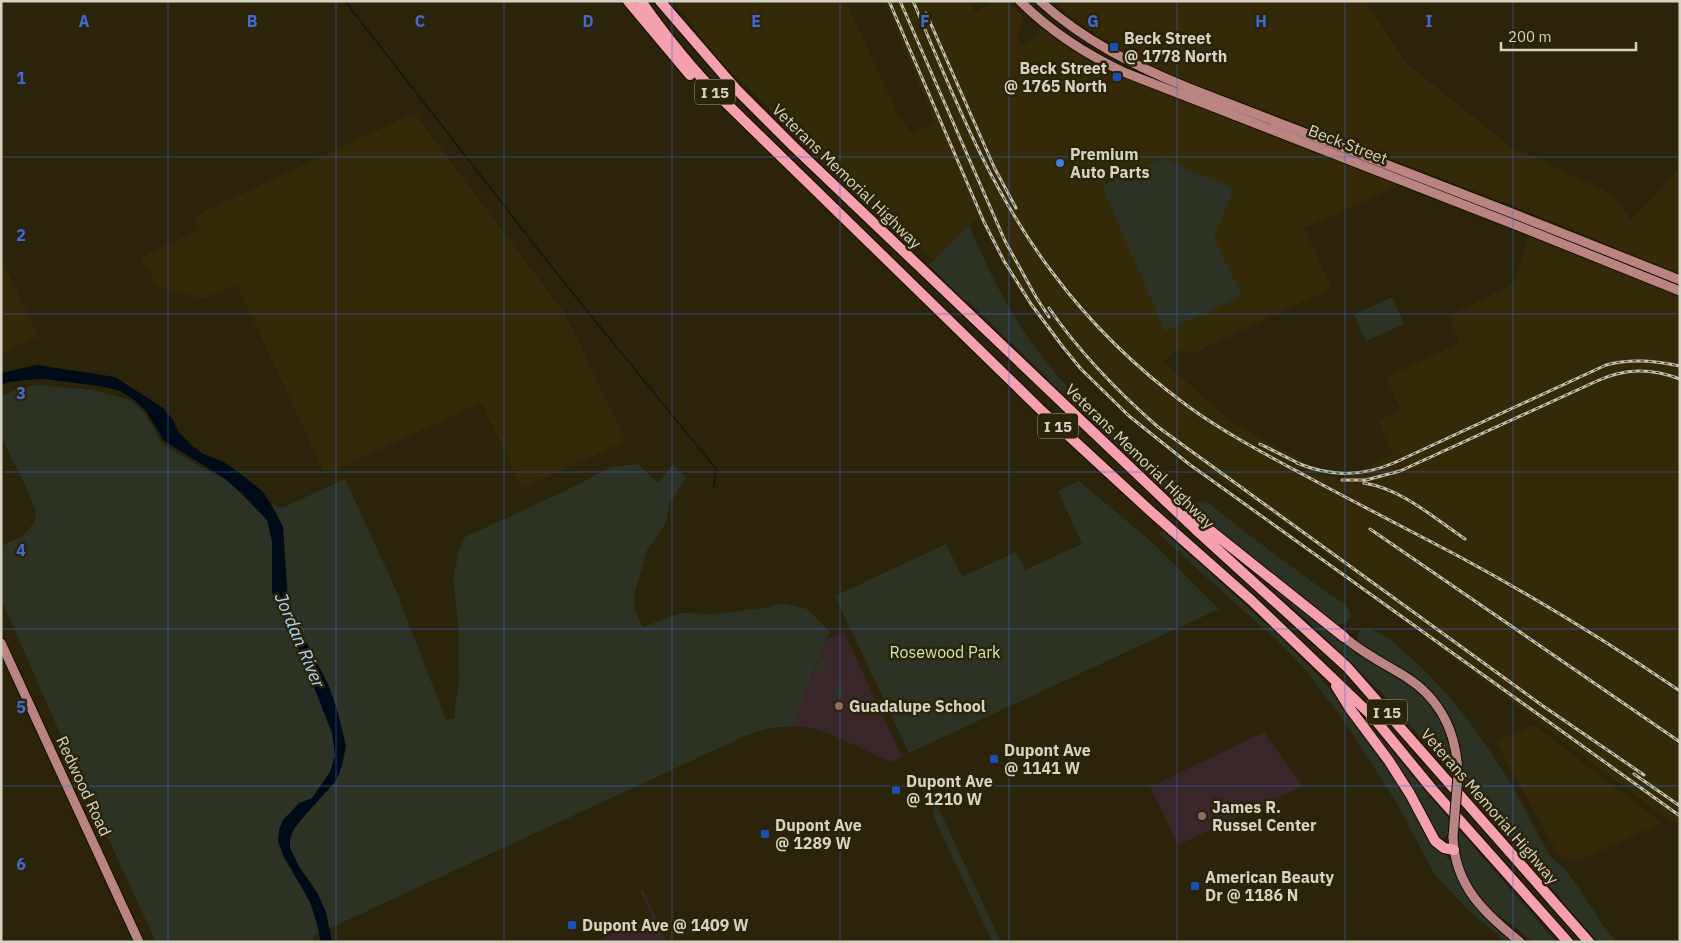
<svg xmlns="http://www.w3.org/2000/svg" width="1681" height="943" font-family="'IBM Plex Sans',sans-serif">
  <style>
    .built { fill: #342a08; fill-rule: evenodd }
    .education { fill: #392629 }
    .green { fill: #2c3325 }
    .water { fill: #000b19 }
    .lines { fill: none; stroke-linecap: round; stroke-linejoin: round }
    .stream { stroke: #000b19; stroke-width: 1 }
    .major-casing { stroke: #140d00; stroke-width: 11 }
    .highway-casing { stroke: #140d00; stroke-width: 12 }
    .major { stroke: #ba8482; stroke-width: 9 }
    .highway { stroke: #f5a0af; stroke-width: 10 }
    .rail-casing { stroke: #c5c0b0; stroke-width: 3 }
    .rail { stroke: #2b240a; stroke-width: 1; stroke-dasharray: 4; stroke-linecap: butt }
    .major-bridge-casing { stroke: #140d00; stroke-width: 11; stroke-linecap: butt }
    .major-bridge { stroke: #ba8482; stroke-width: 9 }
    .grid { fill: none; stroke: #4269d4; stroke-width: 1; stroke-opacity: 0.55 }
    .transit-dot { fill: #1a4fb4; stroke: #2b240a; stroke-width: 2 }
    .shop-dot { fill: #3f7fe0; stroke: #2b240a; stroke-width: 2 }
    .education-dot { fill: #8d6e63; stroke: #2b240a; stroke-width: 2 }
    .labels { text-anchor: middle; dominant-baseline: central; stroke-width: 5; stroke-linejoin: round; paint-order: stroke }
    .shield { fill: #2b240a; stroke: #a39e8c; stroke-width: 1 }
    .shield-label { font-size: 15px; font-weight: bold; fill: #d7d3c4 }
    .poi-label { font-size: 16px; font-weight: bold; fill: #d7d3c4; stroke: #2b240a; text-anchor: start }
    .street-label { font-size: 16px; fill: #d7d3c4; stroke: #2b240a }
    .park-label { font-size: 16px; fill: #cde6b5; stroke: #2b240a }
    .water-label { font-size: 18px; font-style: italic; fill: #a7d6fb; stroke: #2b240a }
    .grid-label { font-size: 16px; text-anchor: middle; font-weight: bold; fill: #4269d4; stroke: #2b240a; stroke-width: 5; stroke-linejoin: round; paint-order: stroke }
  </style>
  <rect width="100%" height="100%" fill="#2b240a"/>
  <path class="built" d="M674,1H846L898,115L912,134L935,123L885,1H971L975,12L995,1H1008L1021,15L1024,20L1017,36L1021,46L1033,39L1042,27L1091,60L1105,68L1146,86L1355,167L1393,182L1398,186L1304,228L1332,288L1196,352L1177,351L1162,361L1233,423L1338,480L1393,455L1378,421L1401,410L1386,377L1460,343L1448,316L1513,284L1529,235L1680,296V825L1663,816L1450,656L1308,539L1198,465L1120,408L1057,344L1014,283L979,218L969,224L933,260L830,167L718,59ZM1163,158L1233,189L1214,238Z
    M1063,1H1366L1406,63L1511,147L1612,194L1631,220L1680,168V275L1506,203L1171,75L1132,57L1087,28L1058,7Z
    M414,113L565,314L626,441L522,488L481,403L325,474L237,285L202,299L158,287L141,258L200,229L195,216Z
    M1,258L38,336L1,353Z
    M1534,725L1662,823L1579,861L1559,856L1496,742Z"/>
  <path class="education" d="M844,632L902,757L891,762L828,733L811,728L794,726L814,668L828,638Z
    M1264,732L1303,786L1178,845L1150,787Z
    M643,890L667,942H595L652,916L640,891Z"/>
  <path class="green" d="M1163,158L1234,189L1214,238L1242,296L1165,331L1102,186Z
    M969,224C996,293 1033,355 1086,406C1101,420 1117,432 1133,446C1140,452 1146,461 1153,468C1166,480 1180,491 1194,503L1206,501C1243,531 1282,560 1321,588C1330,595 1350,604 1351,616L1346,623L1337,625L1327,619L1321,611L1305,601L1191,512L1159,484L1048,380L1049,379L968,301L966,302L929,265Z
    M1392,297L1404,324L1366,341L1354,315Z
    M37,385L92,390L130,400L146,415L162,444L204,469L227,480L247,495L282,508L345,479L395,588L446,720L454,718L459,679L458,621L453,579L459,551L465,537L569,489L611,467L638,464L658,483L673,464L686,478L669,504L666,523L647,550L634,595L635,611L643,627L681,613L713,614L766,608L781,603L807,609L830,632L814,668L794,726L769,728L747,735L313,936V942H156L59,731L1,599V546L23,536L34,523L36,513L27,489L1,437V396L17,389Z
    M1079,481L1153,543L1219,609L909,753L835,596L946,544L962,577L1016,552L1025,570L1082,544L1058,491Z
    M1162,530L1281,637L1325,683L1398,781L1436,847L1451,861L1457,877L1467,897L1479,911L1513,942H1504L1492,930L1471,913L1435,875L1395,800L1342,718L1309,674L1288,651L1159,534Z
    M1251,566L1357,654L1413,687L1425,697L1440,717L1447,732L1451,747L1453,774L1380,691L1287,601L1249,568Z
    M1365,629C1382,630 1396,645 1409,656C1453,695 1487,743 1517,794C1528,813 1537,835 1549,854C1554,861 1563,866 1568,873C1585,895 1598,920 1616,942H1598L1461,784C1464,739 1448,696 1408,673C1392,664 1372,656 1358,644L1357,635L1360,631Z
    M821,659L827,662L821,675L814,672Z
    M839,685L845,687L838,702L832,699Z
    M1371,727L1450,820C1449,827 1451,837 1441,838L1438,836L1369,729Z
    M929,788L1001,942L992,941L934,818L933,809L924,790Z
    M1458,829L1556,942C1550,942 1542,943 1536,942C1530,940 1517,929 1511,924C1472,898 1460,876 1458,829Z"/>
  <path class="water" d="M37,365L115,377L163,408L173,420L178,431L190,444L203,454L224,462L246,478L263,492L274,509L283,527L288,600L298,626L328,684L337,709L346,746L342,766L336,781L306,814L294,829L290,839V848L300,868L317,892L326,912L332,942H321L317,924L310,902L284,857L278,842L279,830L283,820L299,803L312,798L330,772L335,756L332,733L298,647L272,592V542L267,520L240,492L224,478L164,441L146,411L133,399L118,390L99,386L44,379L27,380L8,382L1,385V373Z"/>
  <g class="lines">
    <path class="stream" d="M345,1L562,280L716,469L714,486"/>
    <defs>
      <path id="major" d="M1020,1C1051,32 1087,55 1126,73L1513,224L1680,291
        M1040,1C1084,41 1135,66 1189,88L1512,213L1680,280
        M1344,637C1364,654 1385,664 1406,677C1441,699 1457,734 1458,775
        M1,643L139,942
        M1453,837C1455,887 1484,912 1520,942"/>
      <path id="highway" d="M628,1L690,75
        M641,1C665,35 690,67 719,96L1044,413L1147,508L1251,600L1373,717L1432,789L1568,942
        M660,1L736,89L794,147L1195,529L1347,667L1589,942
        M1187,515L1206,527L1344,637
        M1336,686L1351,710L1389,761L1410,794L1435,841L1444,848L1454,850"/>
    </defs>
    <use href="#major" class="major-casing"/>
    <use href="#highway" class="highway-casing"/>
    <use href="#major" class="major"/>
    <use href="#highway" class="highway"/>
    <defs>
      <path id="rail" d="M889,1L984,222L1004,261L1031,304L1063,347L1081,369L1129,416L1189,464L1680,816
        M900,1L1005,241L1036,297L1049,317
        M913,1C953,95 990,190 1052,272C1090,323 1137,369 1189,407C1225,433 1265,454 1304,475C1356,503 1409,530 1460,557C1536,598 1609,643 1680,691
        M926,13L994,167L1016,208
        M1049,308C1080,353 1117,391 1158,427L1543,706L1644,775
        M1260,444L1302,465
        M1297,463C1331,477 1362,477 1396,462L1606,365C1631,358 1655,361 1680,366
        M1342,480H1366L1400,471L1597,381C1625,368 1651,368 1680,379
        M1364,483C1402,489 1434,518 1465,539
        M1370,529L1680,742
        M1634,774L1680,806"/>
    </defs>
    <use href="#rail" class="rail-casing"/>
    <use href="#rail" class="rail"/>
    <defs>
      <path id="major-bridge" d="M1453,837L1458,775"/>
    </defs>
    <use href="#major-bridge" class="major-bridge-casing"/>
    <use href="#major-bridge" class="major-bridge"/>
  </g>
  <path class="grid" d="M168,1V942M336,1V942M504,1V942M672,1V942M840,1V942M1009,1V942M1177,1V942M1345,1V942M1513,1V942M1,157H1680M1,314H1680M1,472H1680M1,629H1680M1,786H1680"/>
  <g class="transit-dot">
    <rect x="1109" y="42" width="10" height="10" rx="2.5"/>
    <rect x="1112" y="72" width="10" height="10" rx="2.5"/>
    <rect x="989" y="754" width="10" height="10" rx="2.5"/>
    <rect x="891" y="785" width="10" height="10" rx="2.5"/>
    <rect x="760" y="829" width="10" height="10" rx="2.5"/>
    <rect x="1190" y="881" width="10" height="10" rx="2.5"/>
    <rect x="567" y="920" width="10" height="10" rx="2.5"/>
  </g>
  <circle class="shop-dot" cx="1060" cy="163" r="5"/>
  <g class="education-dot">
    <circle cx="839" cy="706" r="5"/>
    <circle cx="1202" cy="816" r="5"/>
  </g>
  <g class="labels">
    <g class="shield">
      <rect x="695" y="79.5" width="40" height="25" rx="4"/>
      <rect x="1038" y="413.5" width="40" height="25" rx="4"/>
      <rect x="1367" y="699.5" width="40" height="25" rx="4"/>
    </g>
    <g class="shield-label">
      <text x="715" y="92">I 15</text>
      <text x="1058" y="426">I 15</text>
      <text x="1387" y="712">I 15</text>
    </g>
    <g class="poi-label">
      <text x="1124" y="38">Beck Street<tspan x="1124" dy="18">@ 1778 North</tspan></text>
      <text x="1107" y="68" text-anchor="end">Beck Street<tspan x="1107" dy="18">@ 1765 North</tspan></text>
      <text x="1070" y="154">Premium<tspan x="1070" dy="18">Auto Parts</tspan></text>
      <text x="849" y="706">Guadalupe School</text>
      <text x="1004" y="750">Dupont Ave<tspan x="1004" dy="18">@ 1141 W</tspan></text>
      <text x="906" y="781">Dupont Ave<tspan x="906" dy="18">@ 1210 W</tspan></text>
      <text x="1212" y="807">James R.<tspan x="1212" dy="18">Russel Center</tspan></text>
      <text x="775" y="825">Dupont Ave<tspan x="775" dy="18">@ 1289 W</tspan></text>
      <text x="1205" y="877">American Beauty<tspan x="1205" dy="18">Dr @ 1186 N</tspan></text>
      <text x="582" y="925">Dupont Ave @ 1409 W</text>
    </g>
    <g class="street-label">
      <text transform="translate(1348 144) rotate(21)">Beck Street</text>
      <text transform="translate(847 176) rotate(44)">Veterans Memorial Highway</text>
      <text transform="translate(1140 456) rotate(44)">Veterans Memorial Highway</text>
      <text transform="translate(84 786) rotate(65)">Redwood Road</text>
      <text transform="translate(1490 806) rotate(49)">Veterans Memorial Highway</text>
    </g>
    <g class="park-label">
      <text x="945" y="652">Rosewood Park</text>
    </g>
    <g class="water-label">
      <text transform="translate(300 640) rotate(67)">Jordan River</text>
    </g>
  </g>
  <g class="grid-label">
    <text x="84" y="27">A</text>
    <text x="252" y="27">B</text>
    <text x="420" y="27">C</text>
    <text x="588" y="27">D</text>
    <text x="756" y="27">E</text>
    <text x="925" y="27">F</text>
    <text x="1093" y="27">G</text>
    <text x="1261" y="27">H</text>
    <text x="1429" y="27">I</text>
    <text x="21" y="84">1</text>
    <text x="21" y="241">2</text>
    <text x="21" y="399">3</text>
    <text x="21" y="556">4</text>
    <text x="21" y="713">5</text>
    <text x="21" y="870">6</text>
  </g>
  <rect width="1681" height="943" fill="none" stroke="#d7d3c4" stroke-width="5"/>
  <path d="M1501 42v8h135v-8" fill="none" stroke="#d7d3c4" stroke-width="2.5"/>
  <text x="1508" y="42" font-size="15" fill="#d7d3c4" stroke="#2b240a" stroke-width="4" paint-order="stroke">200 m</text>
</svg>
